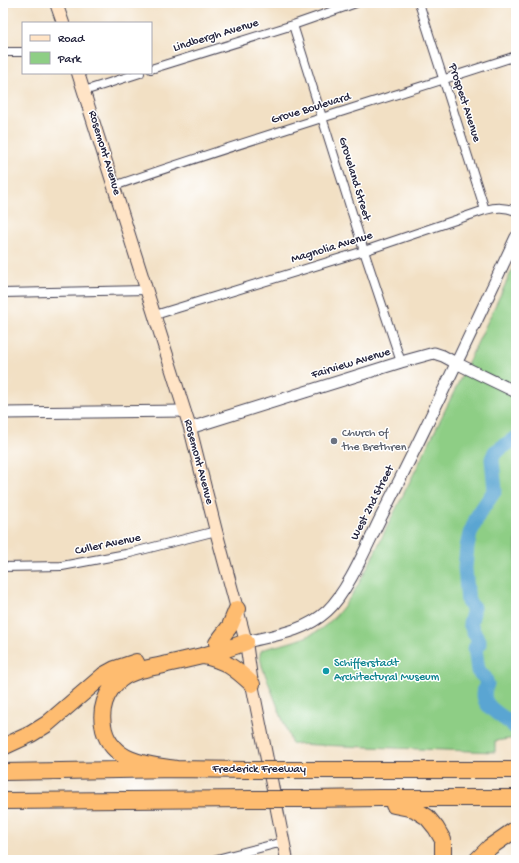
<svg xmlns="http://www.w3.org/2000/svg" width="519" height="863" font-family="'Gochi Hand',sans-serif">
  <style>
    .green { fill: #8ece85; stroke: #587860 }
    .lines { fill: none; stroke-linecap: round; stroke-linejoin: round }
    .river { stroke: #5aa5d2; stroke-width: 15 }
    .minor-casing { stroke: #413e50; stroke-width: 10 }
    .tertiary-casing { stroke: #413e50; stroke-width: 13 }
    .secondary-casing { stroke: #413e50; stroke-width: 14 }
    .motorway-casing { stroke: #413e50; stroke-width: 18 }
    .minor { stroke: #fff; stroke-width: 8 }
    .tertiary { stroke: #fff; stroke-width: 11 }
    .secondary { stroke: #ffe4c6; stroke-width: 12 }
    .motorway { stroke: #febc70; stroke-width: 16 }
    .motorway-bridge-casing { stroke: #413e50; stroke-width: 18; stroke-linecap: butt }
    .motorway-bridge { stroke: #febc70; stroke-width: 16 }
    .worship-dot { fill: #6b7280; stroke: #fff; stroke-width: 1.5 }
    .culture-dot { fill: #0f9aa8; stroke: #fff; stroke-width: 1.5 }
    .labels { text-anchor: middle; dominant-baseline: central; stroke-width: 3; stroke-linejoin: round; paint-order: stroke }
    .street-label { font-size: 12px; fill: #22223b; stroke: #fff }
    .worship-label { font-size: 12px; fill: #5b616d; stroke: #fff; text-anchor: start }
    .culture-label { font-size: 12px; fill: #0d838f; stroke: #fff; text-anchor: start }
  </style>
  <rect width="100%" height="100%" fill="#fff"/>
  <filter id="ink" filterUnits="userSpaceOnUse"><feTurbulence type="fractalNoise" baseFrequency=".025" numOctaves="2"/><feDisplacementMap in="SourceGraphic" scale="8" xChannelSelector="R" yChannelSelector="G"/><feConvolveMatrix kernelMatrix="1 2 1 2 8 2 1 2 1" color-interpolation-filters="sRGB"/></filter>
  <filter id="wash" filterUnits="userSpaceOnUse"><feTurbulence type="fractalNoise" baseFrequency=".012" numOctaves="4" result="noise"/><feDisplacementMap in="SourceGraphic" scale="16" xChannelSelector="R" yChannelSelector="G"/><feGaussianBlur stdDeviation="0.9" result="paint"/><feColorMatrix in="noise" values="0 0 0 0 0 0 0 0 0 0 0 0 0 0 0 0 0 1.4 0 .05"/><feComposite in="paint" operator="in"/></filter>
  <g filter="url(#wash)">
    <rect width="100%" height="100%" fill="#f2e0c4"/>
    <path class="green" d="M516,262V738L495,741V752L292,744L262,666C261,659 257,652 264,649C286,643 308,640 326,625C355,601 372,557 389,523C433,437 474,350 516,262Z"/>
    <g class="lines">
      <path class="river" d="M516,438L495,452L492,459L495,490L478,515L470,534L467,547L465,568L468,602L473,607V613L470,623L474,633L479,640V644L475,648L478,671L485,678L487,684C475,707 503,714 516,728"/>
    </g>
  </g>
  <g filter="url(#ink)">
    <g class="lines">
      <defs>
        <path id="minor" d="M419,3L485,210
          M293,25L364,251L401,362
          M3,52H23
          M151,69L293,25L356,3
          M84,91L140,73
          M114,186C247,140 382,100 516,56
          M3,293L147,290
          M155,315L364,251L485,210C497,207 504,207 516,211
          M3,567L62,566L126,554L216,531
          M213,860L275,844L284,843"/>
        <path id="tertiary" d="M3,413L185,411
          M190,428L401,362L434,353L443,356L456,363L516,392
          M246,642C275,635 304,632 327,611C348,592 368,543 381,517C428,425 472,331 516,237"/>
        <path id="secondary" d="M56,3L63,23
          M78,73L190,428L216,531L246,642L252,684L287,860"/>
        <path id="motorway" d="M217,643L230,626L237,609
          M203,656C225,660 236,669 252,684
          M3,747L31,734L47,724L104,675L115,669L136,662
          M176,769C149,765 113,763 104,730C99,711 105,691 121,679C134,669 153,668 167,664C194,658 221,652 246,642
          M302,770H516
          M3,772L176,769L247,770
          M308,799L379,798H516
          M3,801L251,799
          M394,805L414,809L427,817L436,828L443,840V860
          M477,860L490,847L516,829"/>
      </defs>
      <use href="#minor" class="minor-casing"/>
      <use href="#tertiary" class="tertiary-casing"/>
      <use href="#secondary" class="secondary-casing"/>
      <use href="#motorway" class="motorway-casing"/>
      <use href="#minor" class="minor"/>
      <use href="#tertiary" class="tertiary"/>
      <use href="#secondary" class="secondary"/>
      <use href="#motorway" class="motorway"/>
      <defs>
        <path id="motorway-bridge" d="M247,770H302
          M251,799H308"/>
      </defs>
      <use href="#motorway-bridge" class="motorway-bridge-casing"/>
      <use href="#motorway-bridge" class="motorway-bridge"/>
    </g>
  </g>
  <circle class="worship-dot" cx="334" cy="441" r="4"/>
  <circle class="culture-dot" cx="326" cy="671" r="4"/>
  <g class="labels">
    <g class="street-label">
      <text transform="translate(216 36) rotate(-17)">Lindbergh Avenue</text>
      <text transform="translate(464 103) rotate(72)">Prospect Avenue</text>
      <text transform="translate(311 109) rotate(-17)">Grove Boulevard</text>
      <text transform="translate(104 153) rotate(73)">Rosemont Avenue</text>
      <text transform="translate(354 179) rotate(73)">Groveland Street</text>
      <text transform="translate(332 248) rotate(-17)">Magnolia Avenue</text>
      <text transform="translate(351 364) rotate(-17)">Fairview Avenue</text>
      <text transform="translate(198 462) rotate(75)">Rosemont Avenue</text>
      <text transform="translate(373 503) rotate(-63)">West 2nd Street</text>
      <text transform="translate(108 545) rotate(-12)">Culler Avenue</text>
      <text x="259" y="770">Frederick Freeway</text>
    </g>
    <g class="worship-label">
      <text x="342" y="434">Church of<tspan x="342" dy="14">the Brethren</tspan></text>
    </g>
    <g class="culture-label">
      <text x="334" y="664">Schifferstadt<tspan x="334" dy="14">Architectural Museum</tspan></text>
    </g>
  </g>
  <rect width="519" height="863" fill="none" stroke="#fff" stroke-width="16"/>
  <rect x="22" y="22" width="130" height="52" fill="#ffffff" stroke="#a7a7b1"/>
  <rect x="30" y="35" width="20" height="6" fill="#ffe4c6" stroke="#a7a7b1"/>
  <text x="58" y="42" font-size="12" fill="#22223b">Road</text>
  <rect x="30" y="52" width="20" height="12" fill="#8ece85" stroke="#a7a7b1"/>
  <text x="58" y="62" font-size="12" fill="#22223b">Park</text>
</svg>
